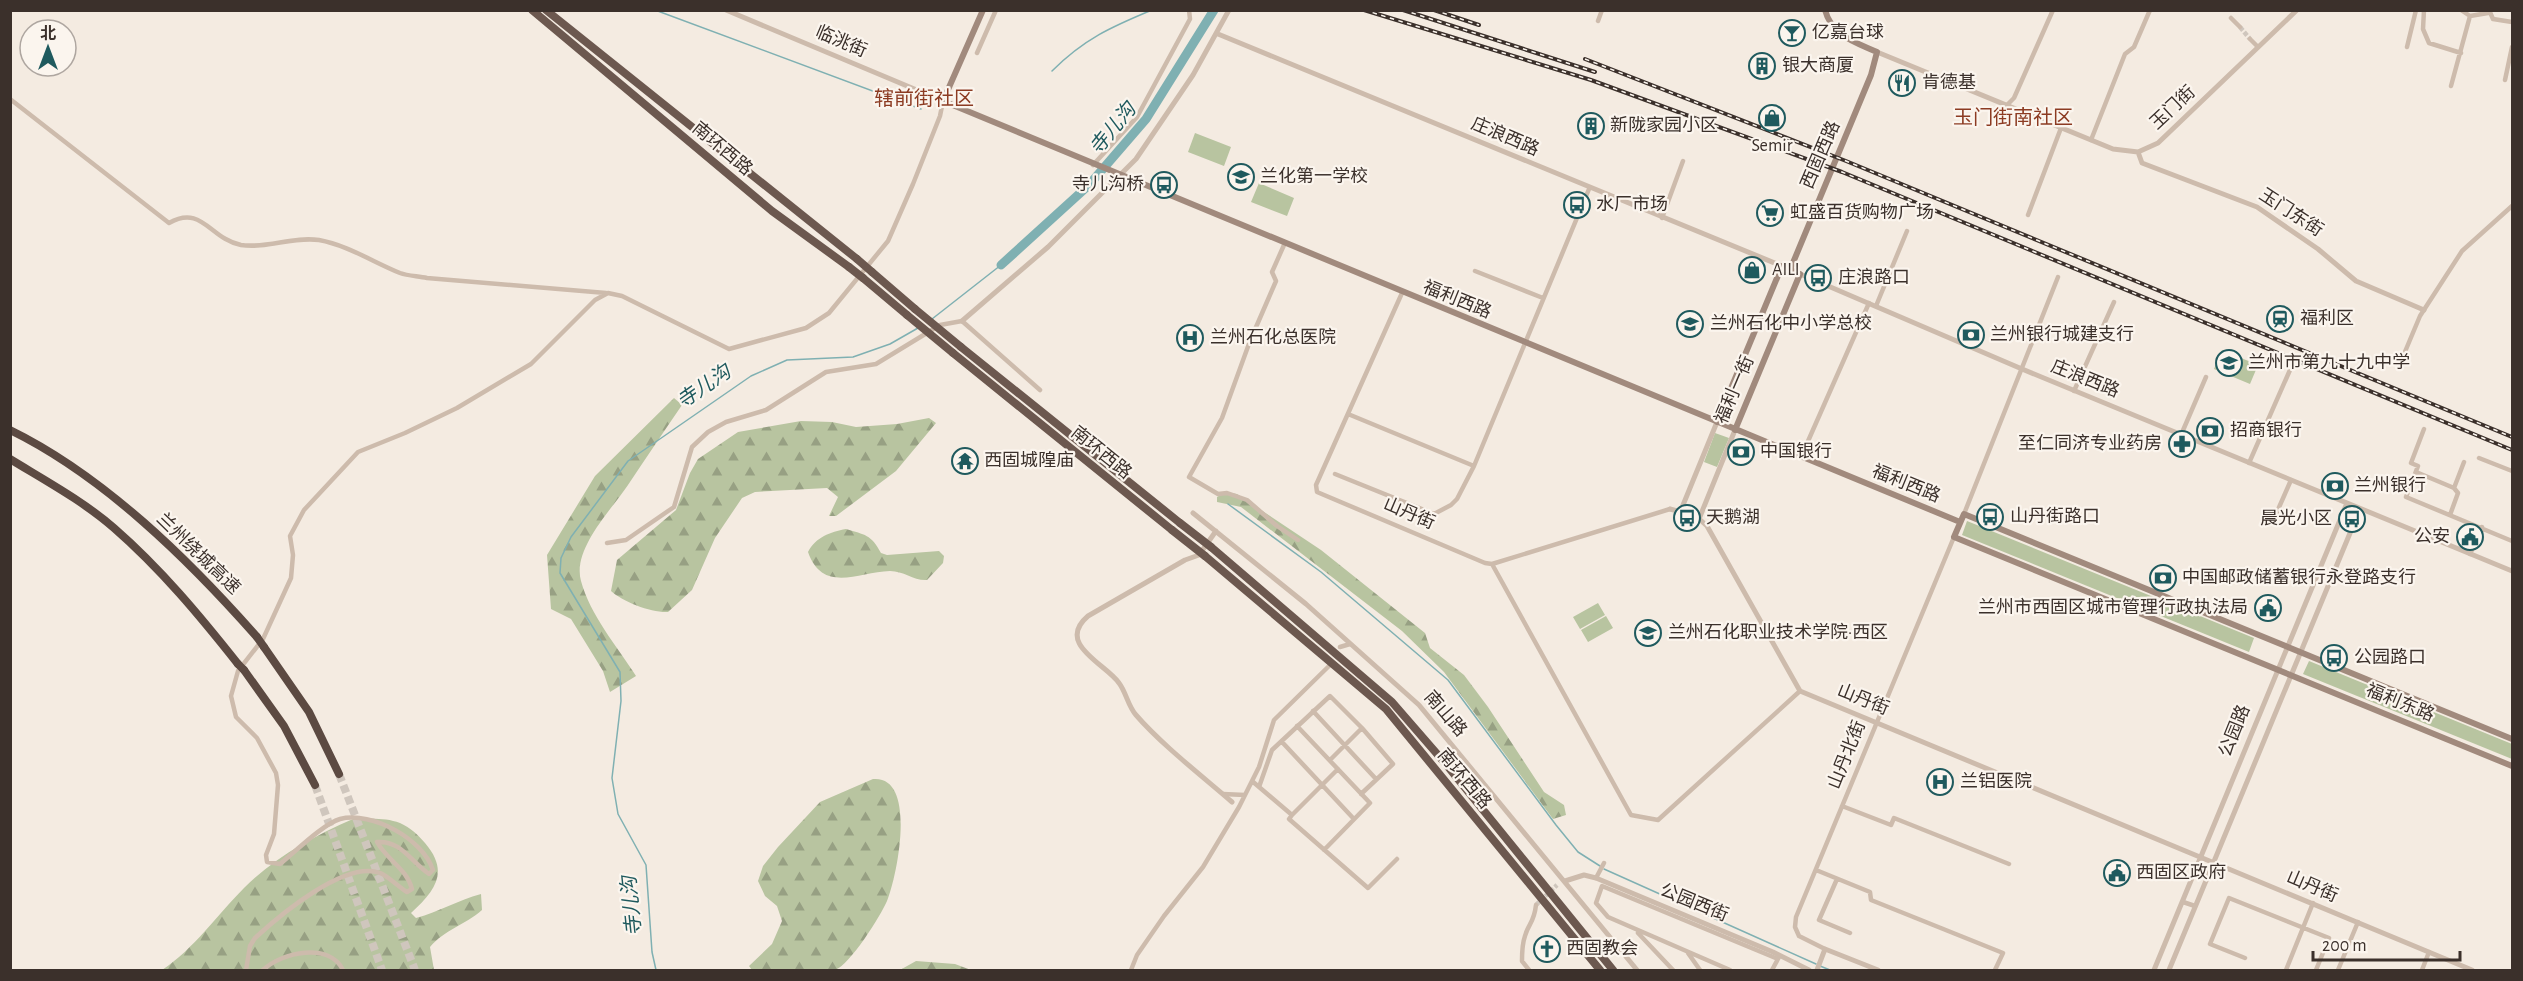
<svg xmlns="http://www.w3.org/2000/svg" width="2523" height="981" font-family="'Alegreya Sans','Noto Sans SC',sans-serif">
  <style>
    .forest { fill: url(#forest-firs) }
    .green { fill: #b8c4a0 }
    .lines { fill: none; stroke-linecap: round; stroke-linejoin: round }
    .stream { stroke: #7fb0b2; stroke-width: 1.5 }
    .river { stroke: #7fb0b2; stroke-width: 9 }
    .minor-tunnel { stroke: #cfc6bd; stroke-width: 4.5; stroke-dasharray: 4.5 2; stroke-linecap: butt }
    .motorway-tunnel { stroke: #cfc6bd; stroke-width: 8; stroke-dasharray: 8 4; stroke-linecap: butt }
    .minor { stroke: #cdbbac; stroke-width: 4.5 }
    .tertiary { stroke: #cdbbac; stroke-width: 5 }
    .secondary { stroke: #a18a7d; stroke-width: 6 }
    .trunk { stroke: #6c584f; stroke-width: 8 }
    .motorway { stroke: #5c4a42; stroke-width: 8 }
    .rail-casing { stroke: #3b302b; stroke-width: 4 }
    .rail { stroke: #fbf5ee; stroke-width: 1.5; stroke-dasharray: 4.5; stroke-linecap: butt }
    .trunk-bridge { stroke: #6c584f; stroke-width: 8 }
    .motorway-bridge { stroke: #5c4a42; stroke-width: 8 }
    .labels { text-anchor: middle; dominant-baseline: central; stroke-width: 4.5; stroke-linejoin: round; paint-order: stroke }
    .poi-label { font-size: 18px; fill: #3b302b; stroke: #fbf5ee; text-anchor: start }
    .street-label { font-size: 18px; fill: #3b302b; stroke: #fbf5ee }
    .neighbourhood-label { font-size: 20px; fill: #8c3b22; stroke: #fbf5ee }
    .water-label { font-size: 20px; font-style: italic; fill: #1f5a5e; stroke: #fbf5ee }
  </style>
  <defs>
    <pattern id="forest-firs" width="22" height="20" patternUnits="userSpaceOnUse" patternTransform="scale(1.5)"><rect width="22" height="20" fill="#b8c4a0"/><path d="M5 1l3.5 6h-7zM16 11l3.5 6h-7z" fill="#97a083"/></pattern>
  </defs>
  <rect width="100%" height="100%" fill="#f4ebe1"/>
  <path class="forest" d="M674,398L682,405C664,431 646,458 628,485C612,509 572,549 581,581C590,615 617,646 636,676L610,692L603,671L571,619L551,609L547,555L595,476Z
    M929,418L936,423L896,471L836,516H829L838,497L827,488L755,492L742,498L715,538L692,590L668,612C652,613 623,602 611,591L617,560L676,510L690,473L698,459L738,432L801,421L832,422L856,427L897,424Z
    M1226,492L1237,494L1321,550L1425,633L1430,648L1464,675L1488,707L1544,792L1564,805L1566,815L1553,819L1444,672L1402,631L1241,507L1217,502V497Z
    M846,529C865,535 871,534 881,553L887,555L939,551L944,556L943,563L927,580C914,581 904,571 890,571C858,572 823,594 808,552C816,537 830,532 846,529Z
    M873,779C918,775 897,877 887,901C881,915 850,965 835,970C825,974 767,971 752,970L749,966L772,944L782,921L777,906L765,896L758,881L763,866L778,847L820,802Z
    M353,819C368,819 385,817 400,823C411,828 417,834 425,843C450,872 435,891 411,913L416,918C439,912 458,900 481,894L482,910C465,925 444,930 430,947L434,970H162C194,949 217,915 244,888C275,857 314,836 353,819Z
    M916,961L955,964L971,970H900Z"/>
  <path class="green" d="M1195,133L1231,147L1224,166L1188,152Z
    M1259,183L1294,198L1287,216L1251,202Z
    M2222,350L2258,365L2250,384L2214,369Z
    M1715,433L1729,438L1717,467L1704,462Z
    M1967,521L2254,638L2249,652L1962,535Z
    M1598,603L1605,615L1580,629L1573,617Z
    M1606,616L1613,628L1588,642L1581,630Z
    M2309,661L2512,744V759L2303,674Z"/>
  <g class="lines">
    <path class="stream" d="M655,10L921,109
      M1052,71C1084,39 1111,27 1152,10
      M932,319L1001,265
      M1228,504L1321,572L1448,680L1556,825L1578,852L1600,866
      M1604,869L1816,964
      M1820,966L1830,970
      M656,970L652,952L646,865L618,814L612,778L621,701L620,672L560,573L561,558L571,537L628,461L751,376L787,360L853,357L890,344L918,328"/>
    <path class="river" d="M1001,265L1089,185L1146,119L1214,10"/>
    <path class="minor-tunnel" d="M2240,27L2250,39
      M1536,905L1557,885"/>
    <path class="motorway-tunnel" d="M339,774L415,970
      M315,785L382,970"/>
    <path class="minor" d="M2424,10L2423,29L2429,43L2461,53
      M2461,10L2470,16L2488,13
      M2489,10L2493,19L2512,22
      M2231,18L2240,27
      M1598,21L1602,10
      M2250,39L2258,47
      M2407,47L2416,10
      M977,53L996,10
      M2505,80L2512,47
      M2451,86L2470,16
      M10,99L169,223C202,204 210,239 241,245C267,249 293,236 319,240C347,245 373,262 400,273C408,276 418,276 427,278L606,293
      M2007,105L2014,98L2053,10
      M2091,140L2125,54L2134,47L2150,10
      M1093,165L1137,117L1190,19L1189,10
      M2028,215L2061,128
      M1662,218L1683,161
      M1284,245L1272,272L1276,281L1250,341L1222,418L1189,477L1218,494L1227,493L1247,500L1277,526L1298,540
      M1475,271L1543,298
      M1402,293L1316,485L1317,492L1485,563L1492,564L1670,509
      M1876,306L1907,231
      M2399,366L2420,316L2462,251L2512,206
      M2074,391L2114,302
      M1348,414L1474,466
      M2424,429L2411,463L2418,466L2406,497L2512,541
      M2181,435L2206,377
      M1801,457L1869,303
      M2479,458L2512,471
      M2249,463L2290,370
      M2416,472L2454,488L2458,493L2450,515
      M1335,474L1434,514L1451,505L1457,499L1474,466L1589,189
      M2454,488L2464,462
      M1964,514L2058,277
      M2273,521L2291,480
      M607,543L626,540L674,507L692,447L708,432L726,422L766,410L826,372L876,364L940,325L962,321L1040,390
      M2470,554L2482,527
      M1492,564L1631,815L1658,820L1800,691
      M1340,647L1350,644
      M1313,711L1376,779
      M1297,726L1370,803L1324,850
      M1282,742L1353,818
      M1330,760L1362,728
      M1252,781L1292,815L1338,769
      M1259,787L1272,750L1330,696L1362,728L1393,764L1361,794
      M1223,794L1245,795
      M1842,806L1891,825L1894,818L2009,864
      M1292,815L1289,819L1368,888L1397,859
      M1816,870L1870,892L1871,900L2003,953L1995,970
      M1596,878L1604,863
      M1837,879L1819,920L1850,933
      M2183,902L2195,906
      M1638,933L1673,970
      M1825,949L1799,936L1795,927L1796,917L1954,537
      M1688,953L1700,970
      M2245,958L2210,944L2229,898L2329,938L2316,970
      M246,970L250,946L255,938C280,915 345,860 380,873C385,874 399,887 407,892L412,889C407,869 387,860 377,842C401,840 411,862 429,874L433,870C423,839 372,811 340,819C323,824 295,852 280,864L267,862L266,855L274,834L278,785L276,773L257,738L236,717L231,696L238,671L263,639L291,578L293,555L290,536L304,510L358,452L405,433L457,408L531,364L595,300L608,293L622,296L729,349L806,328L829,313L888,241L913,184L940,116L943,101
      M263,970C282,952 329,942 343,970
      M1131,970L1137,955L1164,916L1203,867L1239,807L1259,767L1274,720L1329,666
      M1529,970L1522,961C1522,953 1522,944 1525,936C1529,922 1534,923 1536,905
      M1730,970L1608,917L1596,903L1602,886L1778,959
      M1772,970L1779,957
      M2286,970L2313,903
      M2338,970L2358,922
      M2422,970L2429,952"/>
    <path class="tertiary" d="M726,10L943,101
      M1218,34L1782,266
      M1877,52L2113,149L2138,152L2158,143L2297,10
      M2138,152L2142,163L2257,207L2318,249L2356,281L2424,310
      M1800,274L2022,369L2512,571
      M962,321L1048,247L1136,159L1193,75L1229,10
      M1670,509L1696,516L1707,526L1800,691L2472,970
      M1681,510L1717,422
      M1193,513L1306,604L1419,705L1637,970
      M1699,519L1735,430
      M1216,531L1199,555L1185,560L1088,616C1055,644 1106,664 1119,683C1126,692 1128,706 1136,715C1161,744 1202,776 1232,802
      M1565,881L1584,875L1596,878L1773,952L1809,970
      M1817,970L1825,949L1878,970
      M2154,970L2347,503
      M2169,970L2360,509"/>
    <path class="secondary" d="M983,10L943,101L1960,522
      M1790,270L1871,75L1877,52C1855,42 1832,36 1825,10
      M1717,422L1782,266L1800,274L1735,430
      M2512,739L1964,514L1954,537L2512,766"/>
    <path class="trunk" d="M532,10L772,211L849,267
      M546,10L857,259
      M872,272L915,309
      M863,278L907,315
      M961,347L1180,523
      M953,353L1172,530
      M1211,547L1392,702L1445,763L1613,970
      M1205,556L1386,709L1600,970"/>
    <path class="motorway" d="M10,430C104,476 189,560 257,637
      M10,459C46,481 83,501 114,528C161,569 200,616 238,664
      M264,647L309,712L339,774
      M244,670L284,726L315,785"/>
    <defs>
      <path id="rail" d="M1364,10L1591,80L1842,172L2512,450
        M1403,10L1595,72
        M1434,10L1479,25
        M1585,59L1846,161L2512,437"/>
    </defs>
    <use href="#rail" class="rail-casing"/>
    <use href="#rail" class="rail"/>
    <path class="trunk-bridge" d="M857,259L872,272
      M849,267L863,278
      M915,309L961,347
      M907,315L953,353
      M1180,523L1211,547
      M1172,530L1205,556"/>
    <path class="motorway-bridge" d="M257,637L264,647
      M238,664L244,670"/>
  </g>
  <defs>
    <symbol id="bar-ring" viewBox="-11 -11 22 22"><circle r="9.5" fill="#fbf5ee" stroke="#1f5a5e" stroke-width="1.5"/><path d="M-6-5H6L.8 .8V4.5H3.5V6h-7V4.5H-.8V.8Z" fill="#1f5a5e"/></symbol>
    <symbol id="building-ring" viewBox="-11 -11 22 22"><circle r="9.5" fill="#fbf5ee" stroke="#1f5a5e" stroke-width="1.5"/><path d="M-4-6H4V6H1V3H-1V6H-4ZM-2.5-4.3h1.7v1.8h-1.7ZM.8-4.3h1.7v1.8H.8ZM-2.5-1h1.7V.8h-1.7ZM.8-1h1.7V.8H.8Z" fill="#1f5a5e"/></symbol>
    <symbol id="restaurant-ring" viewBox="-11 -11 22 22"><circle r="9.5" fill="#fbf5ee" stroke="#1f5a5e" stroke-width="1.5"/><path d="M-5-6h1v4h1v-4h1v4h1v-4h1v5L-1.5 .5V6h-2V.5L-5-1ZM5-6V6H3V1.5H1.5Q1.5-4 5-6Z" fill="#1f5a5e"/></symbol>
    <symbol id="shop-ring" viewBox="-11 -11 22 22"><circle r="9.5" fill="#fbf5ee" stroke="#1f5a5e" stroke-width="1.5"/><path d="M-5-2.5h2.3a2.7 3.5 0 0 1 5.4 0H5L5.5 6h-11ZM-1.5-2.5h3a1.5 2.3 0 0 0-3 0Z" fill="#1f5a5e"/></symbol>
    <symbol id="school-ring" viewBox="-11 -11 22 22"><circle r="9.5" fill="#fbf5ee" stroke="#1f5a5e" stroke-width="1.5"/><path d="M0-5L7-2L0 1L-7-2ZM-4 1L0 2.5L4 1V4Q0 6-4 4Z" fill="#1f5a5e"/></symbol>
    <symbol id="bus-ring" viewBox="-11 -11 22 22"><circle r="9.5" fill="#fbf5ee" stroke="#1f5a5e" stroke-width="1.5"/><path d="M-5-6H5V4H4V6H2V4H-2V6H-4V4H-5ZM-3.5-4V0h7V-4ZM-3.5 1.2v1.5H-2V1.2ZM2 1.2v1.5H3.5V1.2Z" fill="#1f5a5e"/></symbol>
    <symbol id="supermarket-ring" viewBox="-11 -11 22 22"><circle r="9.5" fill="#fbf5ee" stroke="#1f5a5e" stroke-width="1.5"/><path d="M-6-5.5h2.5l.6 2H6L4.5 2H-2.5L-4.4-4H-6ZM-1.5 3.2a1.3 1.3 0 1 0 .1 0ZM3 3.2a1.3 1.3 0 1 0 .1 0Z" fill="#1f5a5e"/></symbol>
    <symbol id="station-ring" viewBox="-11 -11 22 22"><circle r="9.5" fill="#fbf5ee" stroke="#1f5a5e" stroke-width="1.5"/><path d="M-3-6H3Q5-6 5-4V2Q5 4 3 4L4.5 6H3L1.5 4h-3L-3 6H-4.5L-3 4Q-5 4-5 2V-4Q-5-6-3-6ZM-3.5-4v3h7v-3ZM-3.5 1v1.5H-2V1ZM2 1v1.5H3.5V1Z" fill="#1f5a5e"/></symbol>
    <symbol id="bank-ring" viewBox="-11 -11 22 22"><circle r="9.5" fill="#fbf5ee" stroke="#1f5a5e" stroke-width="1.5"/><path d="M-6-4H6V4H-6ZM0-2.3a2.3 2.3 0 1 0 0 4.6a2.3 2.3 0 1 0 0-4.6Z" fill="#1f5a5e"/></symbol>
    <symbol id="hospital-ring" viewBox="-11 -11 22 22"><circle r="9.5" fill="#fbf5ee" stroke="#1f5a5e" stroke-width="1.5"/><path d="M-5-5h3v3.5h4V-5h3V5h-3V1.5h-4V5h-3Z" fill="#1f5a5e"/></symbol>
    <symbol id="pharmacy-ring" viewBox="-11 -11 22 22"><circle r="9.5" fill="#fbf5ee" stroke="#1f5a5e" stroke-width="1.5"/><path d="M-2-6h4v4h4v4h-4v4h-4v-4h-4v-4h4Z" fill="#1f5a5e"/></symbol>
    <symbol id="temple-ring" viewBox="-11 -11 22 22"><circle r="9.5" fill="#fbf5ee" stroke="#1f5a5e" stroke-width="1.5"/><path d="M0-6L5-2H3V0L6.5 2.5H4V6H1.5V3h-3V6H-4V2.5H-6.5L-3 0V-2H-5Z" fill="#1f5a5e"/></symbol>
    <symbol id="civic-ring" viewBox="-11 -11 22 22"><circle r="9.5" fill="#fbf5ee" stroke="#1f5a5e" stroke-width="1.5"/><path d="M-.6-6.5H3V-4.5H.6V-3L4-1V1h2V6H-6V1h2V-1L-.6-3ZM-1.2 2.5V6h2.4V2.5Z" fill="#1f5a5e"/></symbol>
    <symbol id="university-ring" viewBox="-11 -11 22 22"><circle r="9.5" fill="#fbf5ee" stroke="#1f5a5e" stroke-width="1.5"/><path d="M0-5L7-2L0 1L-7-2ZM-4 1L0 2.5L4 1V4Q0 6-4 4Z" fill="#1f5a5e"/></symbol>
    <symbol id="church-ring" viewBox="-11 -11 22 22"><circle r="9.5" fill="#fbf5ee" stroke="#1f5a5e" stroke-width="1.5"/><path d="M-1.2-6h2.4v3.5h3.3v2.4h-3.3V6h-2.4V-.1h-3.3v-2.4h3.3Z" fill="#1f5a5e"/></symbol>
  </defs>
  <g fill-rule="evenodd">
    <use href="#bar-ring" x="1777" y="18" width="30" height="30"/>
    <use href="#building-ring" x="1747" y="51" width="30" height="30"/>
    <use href="#restaurant-ring" x="1887" y="68" width="30" height="30"/>
    <use href="#shop-ring" x="1757" y="103" width="30" height="30"/>
    <use href="#building-ring" x="1576" y="111" width="30" height="30"/>
    <use href="#school-ring" x="1226" y="162" width="30" height="30"/>
    <use href="#bus-ring" x="1149" y="170" width="30" height="30"/>
    <use href="#bus-ring" x="1562" y="190" width="30" height="30"/>
    <use href="#supermarket-ring" x="1755" y="198" width="30" height="30"/>
    <use href="#shop-ring" x="1737" y="255" width="30" height="30"/>
    <use href="#bus-ring" x="1803" y="263" width="30" height="30"/>
    <use href="#station-ring" x="2265" y="304" width="30" height="30"/>
    <use href="#school-ring" x="1675" y="309" width="30" height="30"/>
    <use href="#bank-ring" x="1956" y="320" width="30" height="30"/>
    <use href="#hospital-ring" x="1175" y="323" width="30" height="30"/>
    <use href="#school-ring" x="2214" y="348" width="30" height="30"/>
    <use href="#bank-ring" x="2195" y="416" width="30" height="30"/>
    <use href="#pharmacy-ring" x="2167" y="429" width="30" height="30"/>
    <use href="#bank-ring" x="1726" y="437" width="30" height="30"/>
    <use href="#temple-ring" x="950" y="446" width="30" height="30"/>
    <use href="#bank-ring" x="2320" y="471" width="30" height="30"/>
    <use href="#bus-ring" x="1975" y="502" width="30" height="30"/>
    <use href="#bus-ring" x="1672" y="503" width="30" height="30"/>
    <use href="#bus-ring" x="2337" y="504" width="30" height="30"/>
    <use href="#civic-ring" x="2455" y="522" width="30" height="30"/>
    <use href="#bank-ring" x="2148" y="563" width="30" height="30"/>
    <use href="#civic-ring" x="2253" y="593" width="30" height="30"/>
    <use href="#university-ring" x="1633" y="618" width="30" height="30"/>
    <use href="#bus-ring" x="2319" y="643" width="30" height="30"/>
    <use href="#hospital-ring" x="1925" y="767" width="30" height="30"/>
    <use href="#civic-ring" x="2102" y="858" width="30" height="30"/>
    <use href="#church-ring" x="1532" y="934" width="30" height="30"/>
  </g>
  <g class="labels">
    <g class="poi-label">
      <text x="1812" y="33">亿嘉台球</text>
      <text x="1782" y="66">银大商厦</text>
      <text x="1922" y="83">肯德基</text>
      <text x="1610" y="126">新陇家园小区</text>
      <text x="1772" y="146" text-anchor="middle">Semir</text>
      <text x="1260" y="177">兰化第一学校</text>
      <text x="1144" y="185" text-anchor="end">寺儿沟桥</text>
      <text x="1596" y="205">水厂市场</text>
      <text x="1790" y="213">虹盛百货购物广场</text>
      <text x="1772" y="270">AILI</text>
      <text x="1838" y="278">庄浪路口</text>
      <text x="2300" y="319">福利区</text>
      <text x="1710" y="324">兰州石化中小学总校</text>
      <text x="1990" y="335">兰州银行城建支行</text>
      <text x="1210" y="338">兰州石化总医院</text>
      <text x="2248" y="363">兰州市第九十九中学</text>
      <text x="2230" y="431">招商银行</text>
      <text x="2162" y="444" text-anchor="end">至仁同济专业药房</text>
      <text x="1760" y="452">中国银行</text>
      <text x="984" y="461">西固城隍庙</text>
      <text x="2354" y="486">兰州银行</text>
      <text x="2010" y="517">山丹街路口</text>
      <text x="1706" y="518">天鹅湖</text>
      <text x="2332" y="519" text-anchor="end">晨光小区</text>
      <text x="2450" y="537" text-anchor="end">公安</text>
      <text x="2182" y="578">中国邮政储蓄银行永登路支行</text>
      <text x="2248" y="608" text-anchor="end">兰州市西固区城市管理行政执法局</text>
      <text x="1668" y="633">兰州石化职业技术学院·西区</text>
      <text x="2354" y="658">公园路口</text>
      <text x="1960" y="782">兰铝医院</text>
      <text x="2136" y="873">西固区政府</text>
      <text x="1566" y="949">西固教会</text>
    </g>
    <g class="street-label">
      <text transform="translate(841 42) rotate(23)">临洮街</text>
      <text transform="translate(2173 108) rotate(-43)">玉门街</text>
      <text transform="translate(1505 137) rotate(23)">庄浪西路</text>
      <text transform="translate(722 149) rotate(40)">南环西路</text>
      <text transform="translate(1821 155) rotate(-67)">西固西路</text>
      <text transform="translate(2291 213) rotate(33)">玉门东街</text>
      <text transform="translate(1457 300) rotate(22)">福利西路</text>
      <text transform="translate(2085 379) rotate(22)">庄浪西路</text>
      <text transform="translate(1735 390) rotate(-67)">福利一街</text>
      <text transform="translate(1101 453) rotate(39)">南环西路</text>
      <text transform="translate(1906 484) rotate(22)">福利西路</text>
      <text transform="translate(1409 514) rotate(23)">山丹街</text>
      <text transform="translate(198 554) rotate(44)">兰州绕城高速</text>
      <text transform="translate(1863 700) rotate(22)">山丹街</text>
      <text transform="translate(2400 703) rotate(22)">福利东路</text>
      <text transform="translate(1445 714) rotate(49)">南山路</text>
      <text transform="translate(2235 731) rotate(-68)">公园路</text>
      <text transform="translate(1847 755) rotate(-68)">山丹北街</text>
      <text transform="translate(1464 779) rotate(50)">南环西路</text>
      <text transform="translate(2312 887) rotate(23)">山丹街</text>
      <text transform="translate(1694 903) rotate(22)">公园西街</text>
    </g>
    <g class="neighbourhood-label">
      <text x="924" y="99">辖前街社区</text>
      <text x="2013" y="118">玉门街南社区</text>
    </g>
    <g class="water-label">
      <text transform="translate(1113 129) rotate(-51)">寺儿沟</text>
      <text transform="translate(704 387) rotate(-35)">寺儿沟</text>
      <text transform="translate(632 906) rotate(-96)">寺儿沟</text>
    </g>
  </g>
  <rect width="2523" height="981" fill="none" stroke="#3b302b" stroke-width="24"/>
  <g transform="translate(48 48)"><circle r="28" fill="#fbf5ee" stroke="#aea6a0" stroke-width="1.5"/>
  <path d="M0-4.5L10 22L0 15L-10 22Z" fill="#1f5a5e"/>
  <text y="-9" font-size="16" font-weight="bold" text-anchor="middle" fill="#3b302b">北</text>
  </g>
  <path d="M2313 951v9h147v-9" fill="none" stroke="#3b302b" stroke-width="3"/>
  <text x="2322" y="951" font-size="18" fill="#3b302b" stroke="#fbf5ee" stroke-width="4.5" paint-order="stroke">200 m</text>
</svg>
